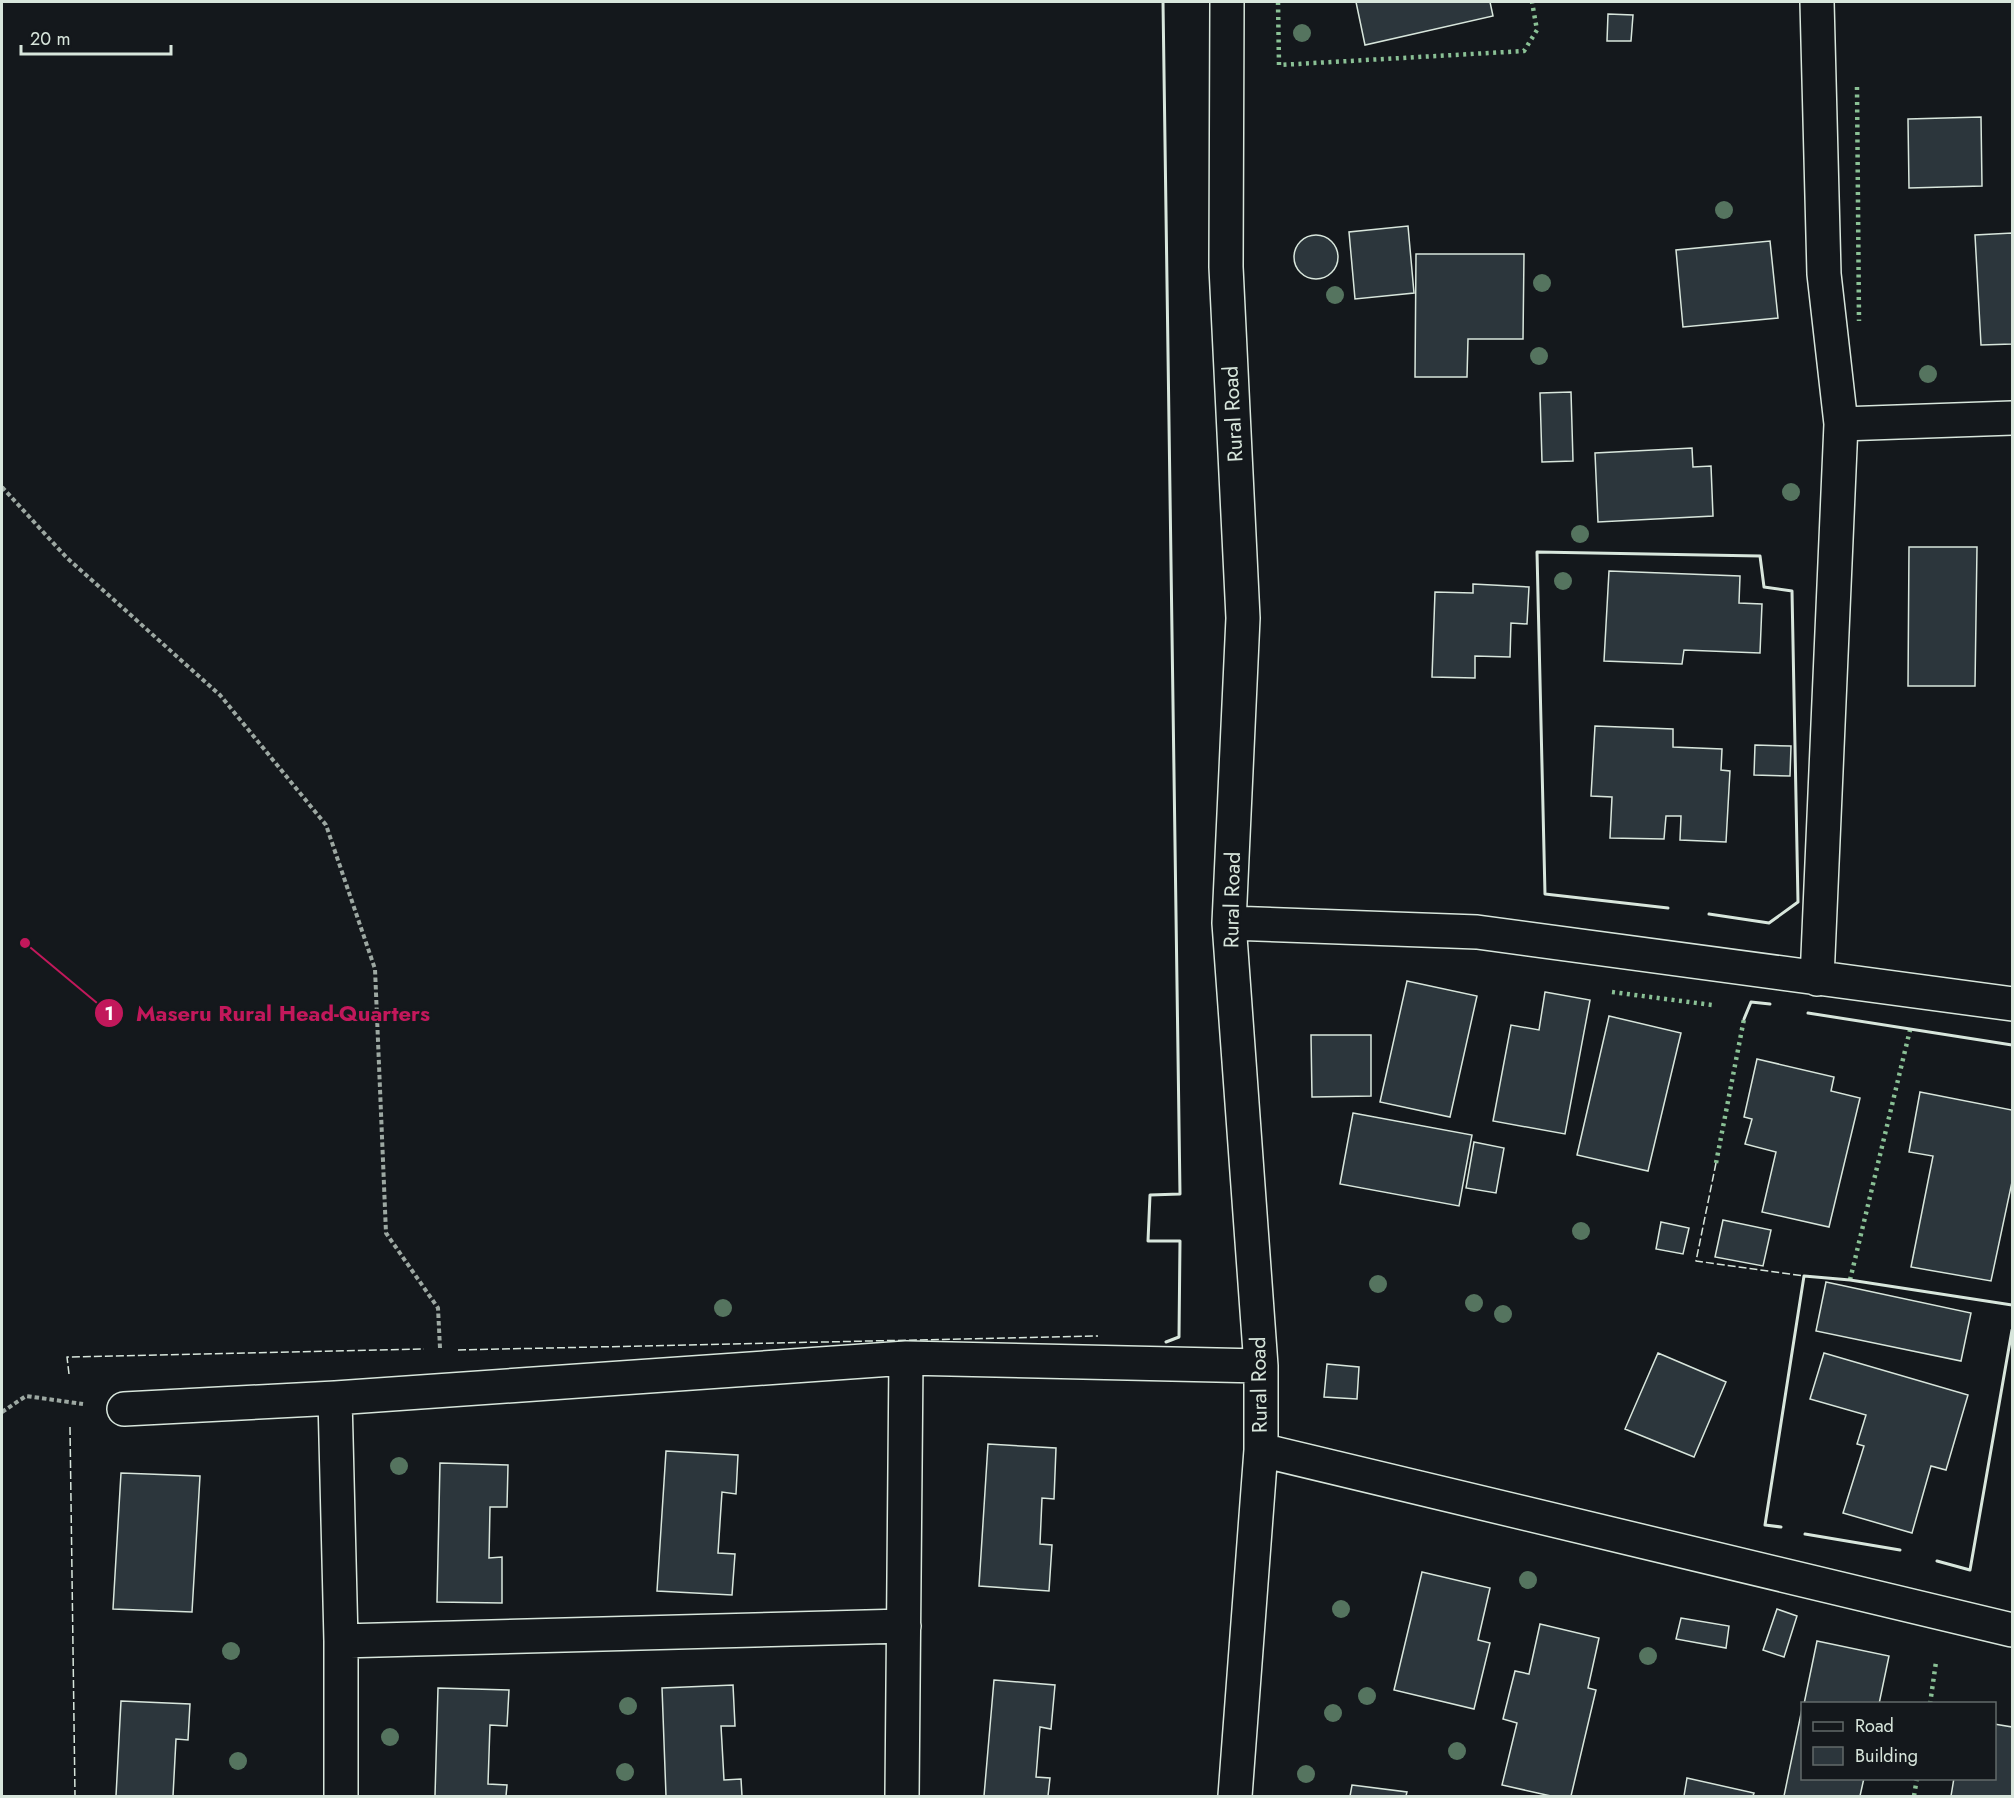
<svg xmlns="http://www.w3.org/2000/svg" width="2014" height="1798" font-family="Jost,sans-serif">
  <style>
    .building { fill: #2c363c; stroke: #d8e6dc; stroke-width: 1.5 }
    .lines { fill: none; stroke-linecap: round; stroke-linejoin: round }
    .minor-casing { stroke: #d8e6dc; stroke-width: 36 }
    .path { stroke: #9da8a2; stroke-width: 4; stroke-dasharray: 4.5 3; stroke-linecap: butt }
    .minor { stroke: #14181c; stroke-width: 33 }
    .hedge { stroke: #8ac095; stroke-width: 4.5; stroke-dasharray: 3 4.5; stroke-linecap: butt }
    .fence { stroke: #d8e6dc; stroke-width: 1.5; stroke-dasharray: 8 3; stroke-linecap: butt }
    .wall { stroke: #d8e6dc; stroke-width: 3 }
    .tree { fill: #55745f }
    .labels { text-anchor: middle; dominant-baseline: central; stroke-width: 4.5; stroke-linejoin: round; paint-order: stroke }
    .street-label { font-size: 21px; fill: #d8e6dc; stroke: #14181c }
    .leader { fill: none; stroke: #c2185b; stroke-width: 2 }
    .callout-dot { fill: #c2185b; stroke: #14181c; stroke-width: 2 }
    .mark-label { font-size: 18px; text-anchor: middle; font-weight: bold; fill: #fff }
    .callout-label { font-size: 22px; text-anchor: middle; font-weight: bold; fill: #c2185b; stroke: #14181c; stroke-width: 4.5; stroke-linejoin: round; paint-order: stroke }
  </style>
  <rect width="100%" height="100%" fill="#14181c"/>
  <path class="building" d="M1356,2H1490L1493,16L1365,45Z
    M1608,14L1633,15L1631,41H1607Z
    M1981,117L1982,186L1909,188L1908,119Z
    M1408,226L1414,293L1355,299L1349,232Z
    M2012,233V344L1981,345L1975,235Z
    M1294 257a22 22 0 1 1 44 0a22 22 0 1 1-44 0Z
    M1770,241L1778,318L1683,327L1676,250Z
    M1416,254H1524L1523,339H1468L1467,377H1415Z
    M1571,392L1573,461L1542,462L1540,393Z
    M1692,448L1693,467L1711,466L1713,516L1598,522L1595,453Z
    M1909,547H1977L1975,686H1908Z
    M1609,571L1740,576L1739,603L1762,604L1760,653L1684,650L1682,664L1604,661Z
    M1473,584L1529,587L1527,624L1511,623L1510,657L1475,656V678L1432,677L1435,592L1473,593Z
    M1595,726L1673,729V747L1722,749L1721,770L1730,771L1726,842L1680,840L1681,816H1666L1664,839L1610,838L1612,797L1591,796Z
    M1755,745L1791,746L1790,776L1754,775Z
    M1407,981L1477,996L1450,1117L1380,1102Z
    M1545,992L1590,1000L1565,1134L1493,1121L1511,1025L1539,1030Z
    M1609,1016L1681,1033L1648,1171L1577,1155Z
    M1311,1035H1371V1096L1312,1097Z
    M1757,1059L1834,1077L1831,1091L1860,1098L1829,1227L1762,1212L1776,1152L1745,1144L1752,1119L1744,1117Z
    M1920,1092L2012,1110V1182L1991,1281L1911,1267L1933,1156L1909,1152Z
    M1353,1113L1472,1135L1459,1206L1340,1184Z
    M1474,1142L1504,1148L1496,1193L1466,1188Z
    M1723,1220L1771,1230L1763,1266L1715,1257Z
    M1661,1222L1689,1228L1683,1254L1656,1249Z
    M1826,1282L1971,1313L1961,1361L1816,1331Z
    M1658,1353L1726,1382L1694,1457L1625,1429Z
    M1824,1353L1968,1395L1946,1470L1931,1466L1912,1533L1843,1513L1864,1446L1857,1444L1866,1415L1810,1399Z
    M1327,1364L1359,1367L1357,1399L1324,1397Z
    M988,1444L1056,1448L1054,1499L1042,1498L1040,1544L1052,1545L1049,1591L979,1586Z
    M666,1451L738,1455L736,1494L722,1492L718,1553L735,1554L732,1595L657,1591Z
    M440,1463L508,1465L507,1507H490L489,1558L502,1557V1603L437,1602Z
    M121,1473L200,1476L192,1612L113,1609Z
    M1422,1572L1490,1588L1478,1640L1490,1643L1474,1709L1394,1690Z
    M1777,1609L1797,1616L1784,1657L1763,1650Z
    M1681,1618L1729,1626L1726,1648L1676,1639Z
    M1540,1624L1599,1638L1588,1688L1596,1690L1571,1796H1551L1502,1785L1517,1723L1503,1719L1515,1671L1529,1674Z
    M1817,1641L1889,1656L1879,1704H1804Z
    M994,1680L1055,1685L1051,1729L1040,1727L1036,1777L1050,1778L1048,1796H984Z
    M733,1685L735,1726H721L724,1780L741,1779L742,1796H666L662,1688Z
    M438,1688L509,1690L507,1726L490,1725L488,1784L507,1785L506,1796H435Z
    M121,1701L190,1704L188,1740L176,1739L173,1796H116Z
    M1802,1709V1778H1864L1860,1796H1784Z
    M1994,1724L2012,1727V1796H1951L1954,1778H1994Z
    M1687,1778L1754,1793L1753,1796H1684Z
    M1352,1785L1407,1792L1406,1796H1350Z"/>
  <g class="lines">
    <defs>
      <path id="minor" d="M1227,2L1226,267L1243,618L1229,923L1261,1366V1450L1235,1796
        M1841,424L2012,418
        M1229,923L1477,932L2012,1004
        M1817,979L1841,424L1824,274L1817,2
        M335,1398L341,1641V1796
        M124,1409L335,1398L906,1358L1261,1366
        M1261,1450L2012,1630
        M341,1641L904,1626
        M902,1796L906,1358"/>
    </defs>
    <use href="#minor" class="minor-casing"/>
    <path class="path" d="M2,487L67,558L220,695L326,825L375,969L386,1233L438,1308L440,1348
      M2,1412L26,1396L83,1404"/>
    <use href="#minor" class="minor"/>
    <path class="hedge" d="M1278,2L1279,65L1524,51L1537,30L1532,2
      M1857,87L1859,321
      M1612,992L1712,1005
      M1716,1163L1744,1019
      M1850,1280L1910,1030
      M1930,1704L1936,1662
      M1914,1796L1917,1778"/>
    <path class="fence" d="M1716,1163L1696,1261L1804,1276
      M458,1350L1098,1336
      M69,1374L67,1357L424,1349
      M70,1427L75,1796"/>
    <path class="wall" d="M1163,2L1180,1194L1150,1195L1148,1241H1180L1179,1337L1166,1342
      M1668,908L1545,894L1537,552L1760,556L1764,587L1792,591L1798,902L1769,923L1709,914
      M1808,1013L2012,1045
      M1744,1019L1751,1002L1770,1004
      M1781,1527L1765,1525L1804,1276L1850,1280L2012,1305
      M1805,1534L1900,1550
      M1937,1561L1970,1570L2012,1330"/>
  </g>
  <g class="tree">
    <circle cx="1302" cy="33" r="9"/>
    <circle cx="1724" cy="210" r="9"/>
    <circle cx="1542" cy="283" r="9"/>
    <circle cx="1335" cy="295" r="9"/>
    <circle cx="1539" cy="356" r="9"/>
    <circle cx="1928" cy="374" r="9"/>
    <circle cx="1791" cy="492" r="9"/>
    <circle cx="1580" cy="534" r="9"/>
    <circle cx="1563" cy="581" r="9"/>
    <circle cx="1581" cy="1231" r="9"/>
    <circle cx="1378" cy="1284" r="9"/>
    <circle cx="1474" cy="1303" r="9"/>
    <circle cx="723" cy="1308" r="9"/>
    <circle cx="1503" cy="1314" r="9"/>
    <circle cx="399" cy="1466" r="9"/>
    <circle cx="1528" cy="1580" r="9"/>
    <circle cx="1341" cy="1609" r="9"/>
    <circle cx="231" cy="1651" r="9"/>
    <circle cx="1648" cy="1656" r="9"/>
    <circle cx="1367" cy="1696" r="9"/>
    <circle cx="628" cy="1706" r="9"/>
    <circle cx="1333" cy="1713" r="9"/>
    <circle cx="390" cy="1737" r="9"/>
    <circle cx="1457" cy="1751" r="9"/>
    <circle cx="238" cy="1761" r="9"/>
    <circle cx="625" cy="1772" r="9"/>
    <circle cx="1306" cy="1774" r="9"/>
  </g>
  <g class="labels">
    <g class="street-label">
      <text transform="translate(1233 414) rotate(-93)">Rural Road</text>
      <text transform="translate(1232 900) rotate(-89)">Rural Road</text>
      <text transform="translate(1259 1385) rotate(-91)">Rural Road</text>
    </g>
  </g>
  <path class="leader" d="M25 943L109 1013"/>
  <g class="callout-dot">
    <circle cx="25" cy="943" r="6"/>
    <circle cx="109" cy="1013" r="15"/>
  </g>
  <g class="mark-label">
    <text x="109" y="1020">1</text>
  </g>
  <g class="callout-label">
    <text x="283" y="1021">Maseru Rural Head-Quarters</text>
  </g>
  <rect width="2014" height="1798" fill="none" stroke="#d8e6dc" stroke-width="6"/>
  <rect x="1801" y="1702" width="195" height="78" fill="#14181c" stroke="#626a69" stroke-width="1.5"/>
  <rect x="1813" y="1722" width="30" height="9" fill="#14181c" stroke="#626a69" stroke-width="1.5"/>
  <text x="1855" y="1732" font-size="18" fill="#d8e6dc">Road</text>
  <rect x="1813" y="1747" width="30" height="18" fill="#2c363c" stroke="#626a69" stroke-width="1.5"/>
  <text x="1855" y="1762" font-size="18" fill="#d8e6dc">Building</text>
  <path d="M21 45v9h150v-9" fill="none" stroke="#d8e6dc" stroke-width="3"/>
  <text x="30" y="45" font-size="18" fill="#d8e6dc" stroke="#14181c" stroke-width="4.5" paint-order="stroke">20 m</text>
</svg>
